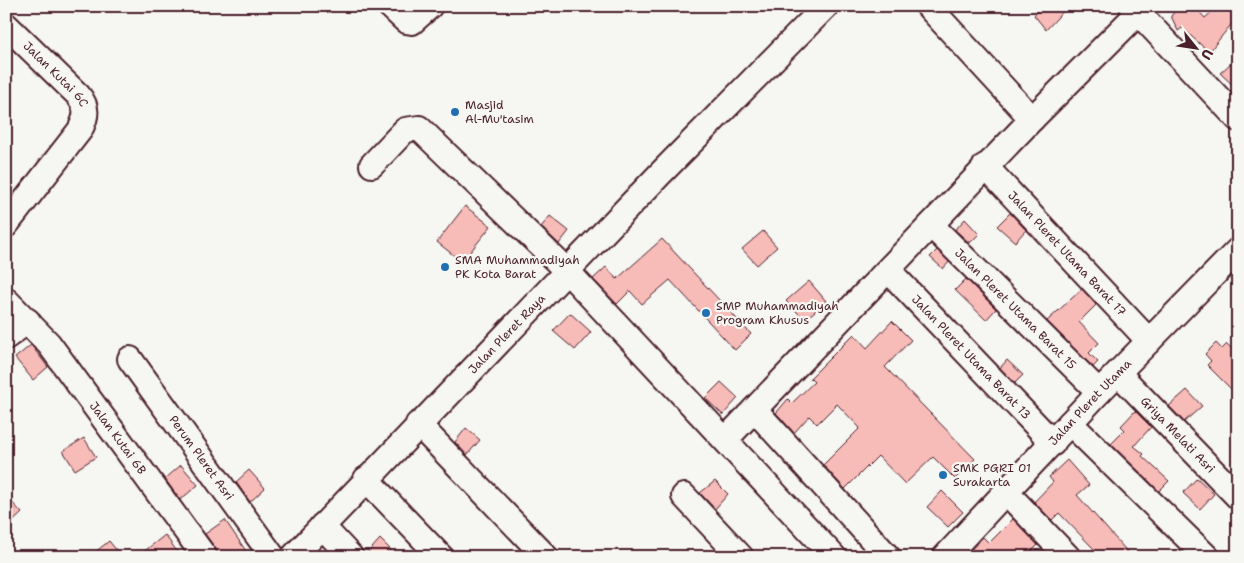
<svg xmlns="http://www.w3.org/2000/svg" width="1244" height="563" font-family="'Shantell Sans',sans-serif">
  <style>
    .building { fill: #f7bbb8; stroke: #4a1f2b }
    .lines { fill: none; stroke-linecap: round; stroke-linejoin: round }
    .minor-casing { stroke: #4a1f2b; stroke-width: 28 }
    .minor { stroke: #f6f6f2; stroke-width: 24 }
    .poi-dot { fill: #1f6fb2; stroke: #f6f6f2; stroke-width: 2 }
    .labels { text-anchor: middle; dominant-baseline: central; stroke-width: 4.5; stroke-linejoin: round; paint-order: stroke }
    .street-label { font-size: 12px; fill: #4a1f2b; stroke: #f6f6f2 }
    .poi-label { font-size: 12px; fill: #4a1f2b; stroke: #f6f6f2; text-anchor: start }
  </style>
  <rect width="100%" height="100%" fill="#f6f6f2"/>
  <filter id="ink" filterUnits="userSpaceOnUse"><feTurbulence type="fractalNoise" baseFrequency=".02" numOctaves="2"/><feDisplacementMap in="SourceGraphic" scale="10" xChannelSelector="R" yChannelSelector="G"/><feConvolveMatrix kernelMatrix="1 2 1 2 8 2 1 2 1" color-interpolation-filters="sRGB"/></filter>
  <g filter="url(#ink)">
    <path class="building" d="M1043,6H1068L1046,30L1034,15Z
      M1179,6H1194L1205,18L1218,6H1231L1238,16L1209,52L1182,28L1178,31L1171,16Z
      M1238,57V90L1220,73Z
      M465,206L491,226L462,262L437,242Z
      M1010,213L1026,230L1015,242L997,226Z
      M550,216L569,231L559,244L541,227Z
      M965,219L979,234L970,243L955,230Z
      M763,231L777,247L757,265L742,249Z
      M662,239L751,334L735,350L670,280L642,304L630,291L617,304L593,279L606,267L617,279Z
      M937,250L949,262L943,269L930,257Z
      M966,279L996,309L986,320L955,290Z
      M809,281L826,301L805,320L786,301Z
      M1082,289L1096,305L1079,322L1099,343L1089,353L1098,362L1093,367L1047,321Z
      M570,313L591,332L575,350L553,331Z
      M892,321L911,340L885,367L975,459L955,479L933,457L905,484L878,456L845,489L823,465L860,428L837,404L817,424L809,416L794,433L776,413L788,399L792,403L814,382L810,378L854,334L867,348Z
      M1216,343L1222,349L1227,344L1238,355V396L1207,365L1211,361L1205,354Z
      M31,345L48,367L33,380L15,358Z
      M1007,360L1023,375L1015,383L1000,368Z
      M721,382L738,398L723,415L705,398Z
      M1187,390L1202,406L1184,422L1169,406Z
      M1135,411L1151,427L1134,446L1144,454L1142,456L1169,481L1159,491L1111,444L1125,430L1121,426Z
      M466,428L480,440L467,455L455,442Z
      M84,438L96,457L75,470L63,451Z
      M1067,460L1089,485L1077,495L1132,557H1084L1094,549L1059,513L1052,520L1034,502L1053,482L1049,477Z
      M181,465L198,485L180,500L165,479Z
      M249,470L265,488L250,502L236,482Z
      M1197,478L1214,494L1200,509L1183,493Z
      M715,481L728,494L715,509L700,493Z
      M942,491L963,512L948,527L927,507Z
      M6,496L22,513L6,528Z
      M1013,519L1038,545L1026,557H964L983,537L989,543Z
      M225,520L246,551L238,557H219L216,549L205,534Z
      M165,535L181,557H137Z
      M380,539L398,557H364Z
      M109,541L122,557H89Z"/>
    <g class="lines">
      <defs>
        <g id="minor">
          <path d="M390,6L406,21L412,22L430,6"/>
          <path d="M1132,6L1238,119"/>
          <path id="s1" d="M6,25L78,95C88,107 87,116 80,130L6,225"/>
          <path d="M1032,119L1138,13"/>
          <path d="M372,165L405,130L419,128L567,271L834,557"/>
          <path id="s2" d="M985,166L1149,341"/>
          <path id="s3" d="M931,225L1099,392"/>
          <path id="s4" d="M889,271L1053,443"/>
          <path id="s5" d="M6,300L49,344L205,557"/>
          <path d="M6,337L28,321"/>
          <path id="s6" d="M130,359L273,557"/>
          <path id="s7" d="M1118,373L1238,497"/>
          <path d="M755,410L888,557"/>
          <path d="M1070,423L1207,557"/>
          <path d="M418,424L546,557"/>
          <path d="M726,439L1032,119L928,6"/>
          <path d="M366,479L441,557"/>
          <path d="M1007,493L1068,557"/>
          <path d="M684,496L741,557"/>
          <path d="M322,526L351,557"/>
          <path id="s8" d="M293,557L659,175L826,6"/>
          <path id="s9" d="M945,557L1099,392L1238,250"/>
        </g>
      </defs>
      <use href="#minor" class="minor-casing"/>
      <use href="#minor" class="minor"/>
    </g>
  </g>
  <g class="poi-dot">
    <circle cx="455" cy="112" r="5"/>
    <circle cx="445" cy="267" r="5"/>
    <circle cx="706" cy="313" r="5"/>
    <circle cx="943" cy="475" r="5"/>
  </g>
  <g class="labels">
    <g class="street-label">
      <text stroke="none"><textPath href="#s1" startOffset="70">Jalan Kutai 6C</textPath></text>
      <text stroke="none"><textPath href="#s2" startOffset="120">Jalan Pleret Utama Barat 17</textPath></text>
      <text stroke="none"><textPath href="#s3" startOffset="119">Jalan Pleret Utama Barat 15</textPath></text>
      <text stroke="none"><textPath href="#s8" startOffset="309">Jalan Pleret Raya</textPath></text>
      <text stroke="none"><textPath href="#s4" startOffset="119">Jalan Pleret Utama Barat 13</textPath></text>
      <text stroke="none"><textPath href="#s9" startOffset="212">Jalan Pleret Utama</textPath></text>
      <text stroke="none"><textPath href="#s7" startOffset="86">Griya Melati Asri</textPath></text>
      <text stroke="none"><textPath href="#s5" startOffset="178">Jalan Kutai 6B</textPath></text>
      <text stroke="none"><textPath href="#s6" startOffset="122">Perum Pleret Asri</textPath></text>
    </g>
    <g class="poi-label">
      <text x="465" y="105">Masjid<tspan x="465" dy="14">Al-Mu'tasim</tspan></text>
      <text x="455" y="260">SMA Muhammadiyah<tspan x="455" dy="14">PK Kota Barat</tspan></text>
      <text x="716" y="306">SMP Muhammadiyah<tspan x="716" dy="14">Program Khusus</tspan></text>
      <text x="953" y="468">SMK PGRI 01<tspan x="953" dy="14">Surakarta</tspan></text>
    </g>
  </g>
  <rect width="1244" height="563" fill="none" stroke="#f6f6f2" stroke-width="25"/>
  <rect x="12" y="12" width="1219" height="538" fill="none" stroke="#4a1f2b" stroke-width="2" filter="url(#ink)"/>
  <g transform="translate(1196 48) rotate(120)" stroke="#f6f6f2" stroke-width="4" paint-order="stroke">
  <path d="M0-4L9 19L0 12L-9 19Z" fill="#4a1f2b"/>
  <text y="-8" font-size="14" font-weight="bold" text-anchor="middle" fill="#4a1f2b">U</text>
  </g>
</svg>
